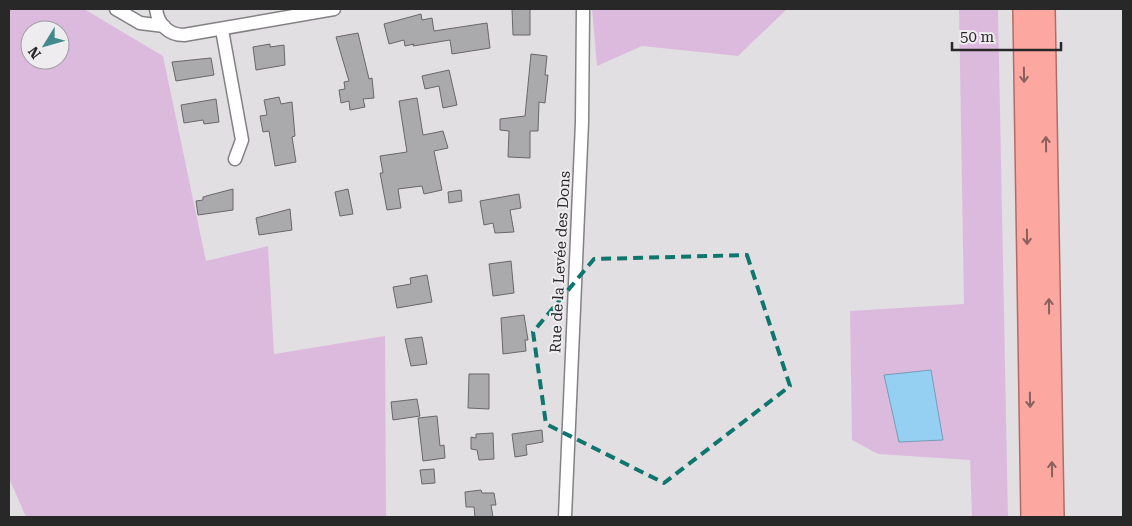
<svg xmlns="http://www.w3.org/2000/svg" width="1132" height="526" font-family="'Roboto Serif',serif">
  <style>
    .green { fill: #dcbade; fill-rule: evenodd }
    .water { fill: #95cff2; stroke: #759db6 }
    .building { fill: #aaa9ac; stroke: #68676a }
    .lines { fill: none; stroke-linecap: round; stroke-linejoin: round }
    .minor-casing { stroke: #838184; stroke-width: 15 }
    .trunk-casing { stroke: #b26c67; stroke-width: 24 }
    .minor { stroke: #fff; stroke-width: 12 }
    .trunk { stroke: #fca7a0; stroke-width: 21 }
    .oneway { stroke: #88615f }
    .marked { fill: none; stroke: #0f766e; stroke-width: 4; stroke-dasharray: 10 6; stroke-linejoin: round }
    .labels { text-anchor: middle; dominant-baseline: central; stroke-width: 4; stroke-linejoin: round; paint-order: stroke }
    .street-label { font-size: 15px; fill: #292829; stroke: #efecef }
  </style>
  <rect width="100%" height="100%" fill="#e2dfe2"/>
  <path class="green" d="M9,9H84L163,56L206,261L268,246L274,354L385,336L386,517H26L9,478ZM30,30H60V60H30Z
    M592,9H787L738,56L642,46L597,66Z
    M959,9H998L1008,517H972L970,460L878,454L852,440L850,311L964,304Z"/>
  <path class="water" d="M931,370L943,440L899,442L884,375Z"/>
  <path class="building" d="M512,9H530V35H513Z
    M421,14L422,20L432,18L434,31L487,23L490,48L452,54L450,40L413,46L414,44L405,46L404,40L389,44L384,24Z
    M358,33L369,79L372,78L374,98L363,99L365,107L350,110L349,101L341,103L339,90L345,89L344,82L349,81L336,37Z
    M270,44V47L284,45L285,65L256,70L253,47Z
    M531,54L547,56L545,75H548L545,103L539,102L538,131H530V158L508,157L509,131L500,130V119L525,116Z
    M211,58L214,75L176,81L172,62Z
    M449,70L457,105L443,108L439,86L425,89L422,76Z
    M279,97L281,104L292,102L295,136L292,137L296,162L275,166L269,131L263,132L260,116L267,115L264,100Z
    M417,98L423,135L443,131L448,148L434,151L442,190L424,194L422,186L398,189L401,208L387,210L380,173H383L380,156L407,152L399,101Z
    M216,99L219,122L204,124L203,120L184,123L181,105Z
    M233,189V210L198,215L196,201L203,200V197L210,195Z
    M348,189L353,214L340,216L335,192Z
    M461,190L462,201L449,203L448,192Z
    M519,194L521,208L510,210L514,232L495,233L493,223L484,225L480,201Z
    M290,209L292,230L259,235L256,218Z
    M511,261L514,293L493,296L489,264Z
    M427,275L432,302L397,308L393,287L411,284L410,278Z
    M524,315L528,340H525L526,351L503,354L501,318Z
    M422,337L427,364L411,366L405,339Z
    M469,374H489V409L468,408Z
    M417,399L420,416L393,420L391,402Z
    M437,416L440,446L444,445L445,458L423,461L418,418Z
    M542,430L543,442L526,445L527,455L515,457L512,434Z
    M493,433L494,459L479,460L477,450L471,449V437L476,438V434Z
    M434,469L435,483L422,484L420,470Z
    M481,490L482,493H494L496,505H491L493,517H475L474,507H466L465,492Z"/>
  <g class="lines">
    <defs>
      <path id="minor" d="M116,9L140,23L164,26
        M156,9C158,24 168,35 184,35L334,9
        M222,30L242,140L235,159
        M565,517L582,122L583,9"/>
      <path id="trunk" d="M1024,9L1032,517
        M1044,9L1053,517"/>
    </defs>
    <use href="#minor" class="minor-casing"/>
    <use href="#trunk" class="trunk-casing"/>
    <use href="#minor" class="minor"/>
    <use href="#trunk" class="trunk"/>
  </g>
  <defs><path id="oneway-shaft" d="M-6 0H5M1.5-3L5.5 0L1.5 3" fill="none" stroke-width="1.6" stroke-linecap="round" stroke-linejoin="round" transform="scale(1.25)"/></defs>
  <g class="oneway">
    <use href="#oneway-shaft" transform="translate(1024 75) rotate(89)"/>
    <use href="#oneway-shaft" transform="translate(1046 144) rotate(-91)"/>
    <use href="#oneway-shaft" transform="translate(1027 237) rotate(89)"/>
    <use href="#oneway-shaft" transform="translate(1049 306) rotate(-91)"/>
    <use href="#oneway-shaft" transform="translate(1030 400) rotate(89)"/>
    <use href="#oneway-shaft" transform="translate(1052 469) rotate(-91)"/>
  </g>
  <path class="marked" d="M747,255L790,386L664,483L546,424L533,332L594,259Z"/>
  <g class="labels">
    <g class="street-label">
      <text transform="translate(560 262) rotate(-87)">Rue de la Levée des Dons</text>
    </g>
  </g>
  <rect width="1132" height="526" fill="none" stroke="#292829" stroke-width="20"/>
  <g transform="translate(45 45) rotate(233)"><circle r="24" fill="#efecef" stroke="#a09ea0"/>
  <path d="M0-4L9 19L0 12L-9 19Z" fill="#41898a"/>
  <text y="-8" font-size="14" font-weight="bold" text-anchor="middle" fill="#292829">N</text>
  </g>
  <path d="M952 42v8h109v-8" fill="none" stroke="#292829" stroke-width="2.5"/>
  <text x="960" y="42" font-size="15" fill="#292829" stroke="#efecef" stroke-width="4" paint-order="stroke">50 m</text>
</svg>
